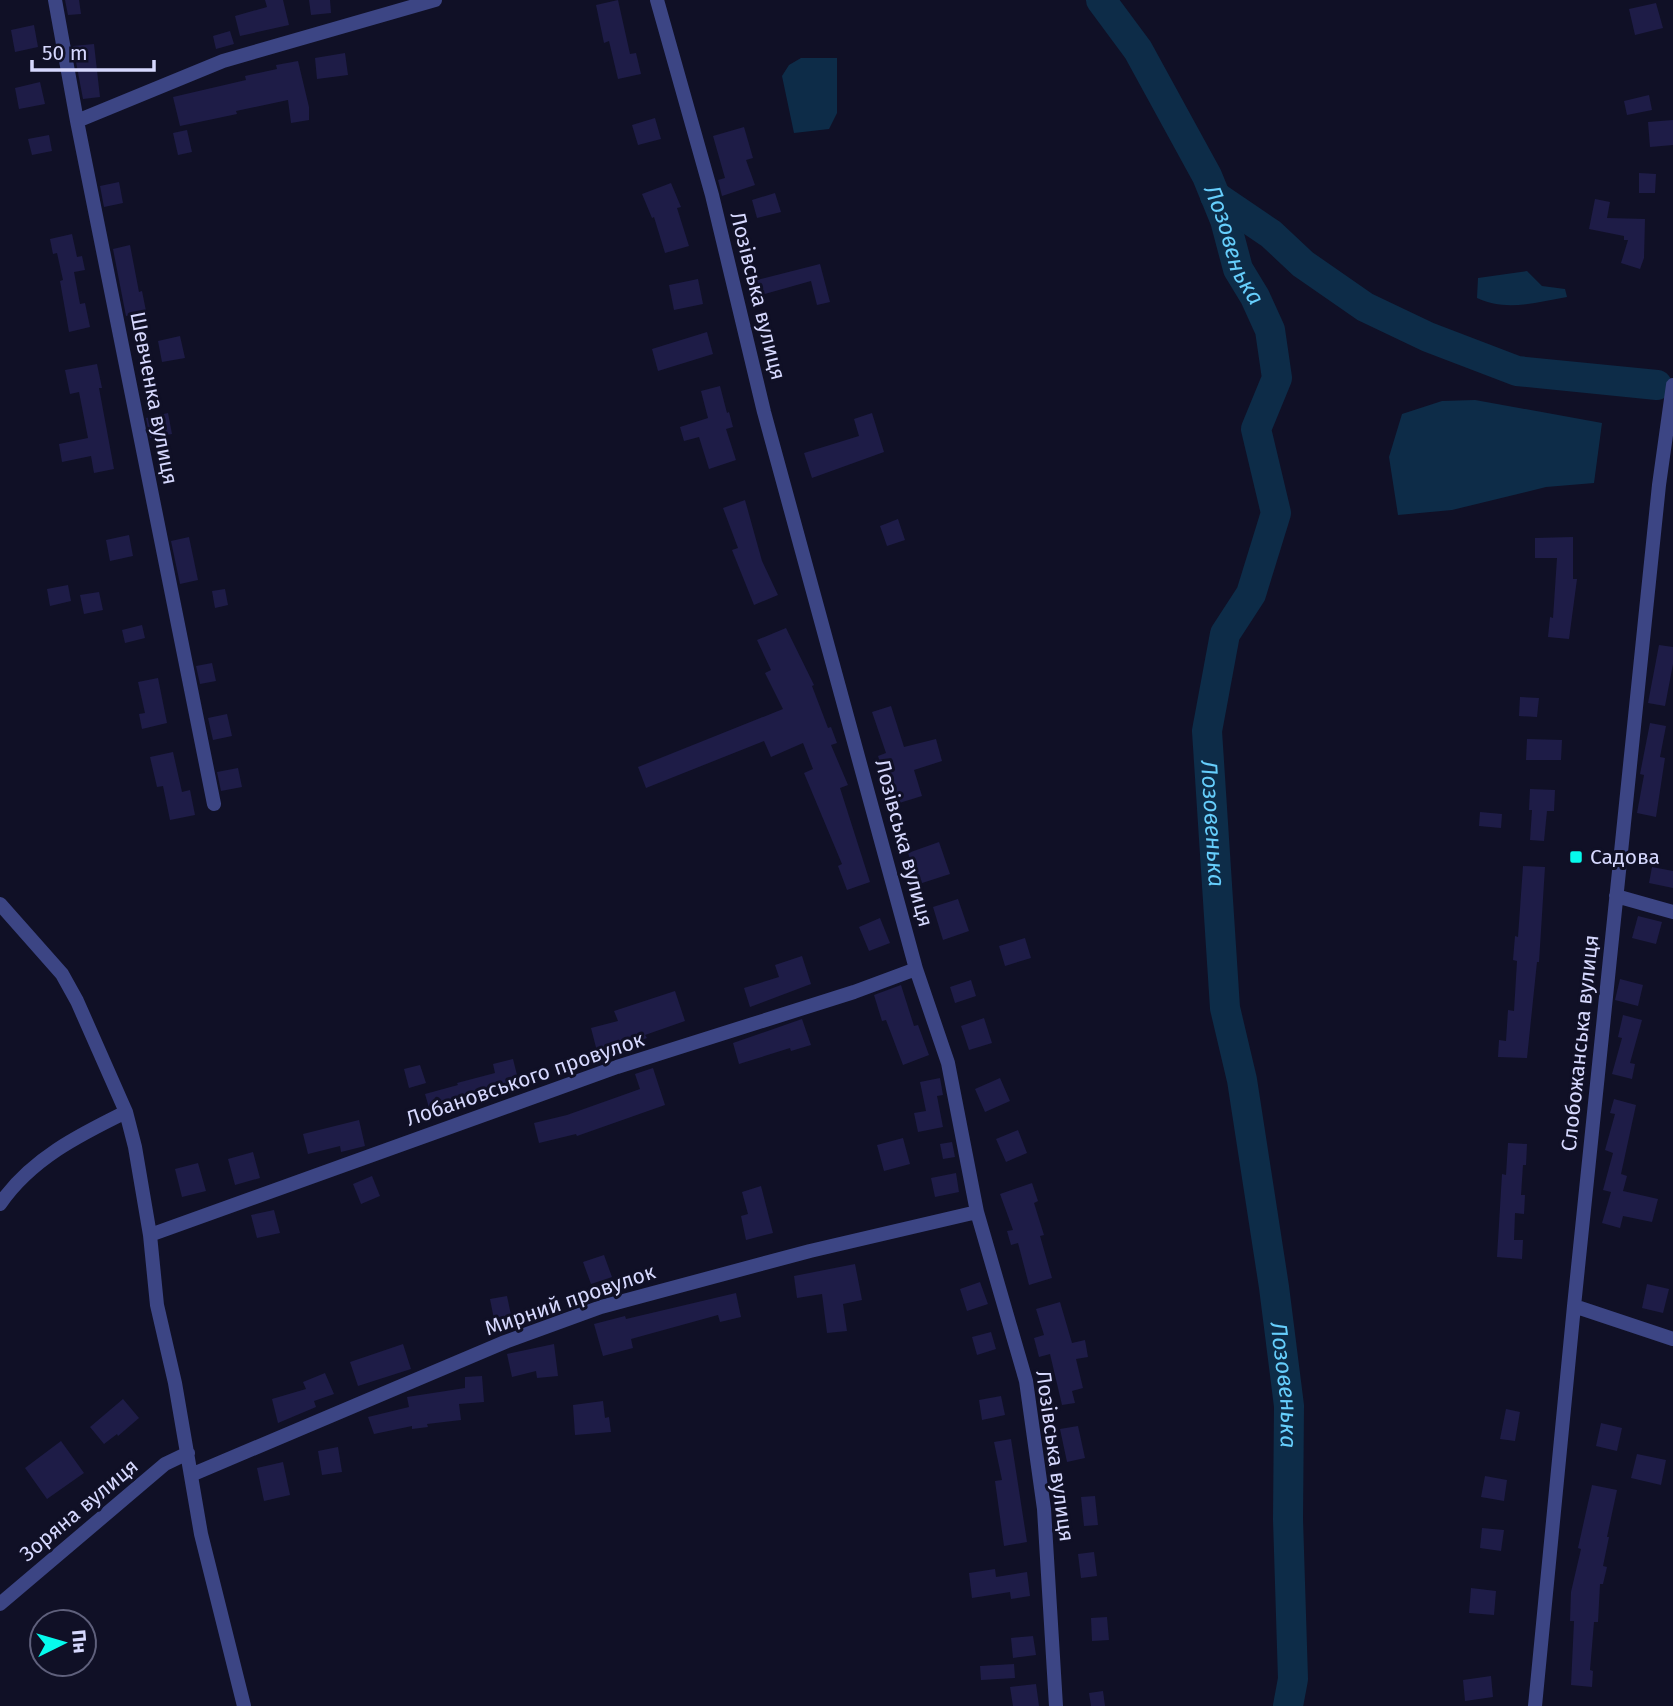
<svg xmlns="http://www.w3.org/2000/svg" width="1673" height="1706" font-family="'Fira Sans',sans-serif">
  <style>
    .water { fill: #0d2c48 }
    .lines { fill: none; stroke-linecap: round; stroke-linejoin: round }
    .river { stroke: #0d2c48; stroke-width: 30 }
    .building { fill: #1e1c47 }
    .minor { stroke: #3c4584; stroke-width: 14 }
    .poi-dot { fill: #06faec; stroke: #101026; stroke-width: 2.5 }
    .labels { text-anchor: middle; dominant-baseline: central; stroke-width: 6; stroke-linejoin: round; paint-order: stroke }
    .street-label { font-size: 21px; fill: #d6d8fe; stroke: #101026 }
    .poi-label { font-size: 21px; fill: #d6d8fe; stroke: #101026; text-anchor: start }
    .water-label { font-size: 23px; font-style: italic; fill: #66cefc; stroke: #101026 }
  </style>
  <rect width="100%" height="100%" fill="#101026"/>
  <path class="water" d="M801,58H837V113L829,129L794,133L782,76L789,65Z
    M1527,271L1542,286L1565,289L1567,297C1537,302 1506,312 1477,298L1478,278Z
    M1475,400L1602,423L1594,483L1546,487L1452,510L1398,515L1389,457L1402,414L1442,401Z"/>
  <g class="lines">
    <g class="river">
      <path id="s1" d="M1101,0L1138,50L1207,176L1225,220L1238,269L1255,297L1270,330L1277,378L1256,429L1276,513L1251,594L1225,634L1207,731L1225,1008L1242,1080L1274,1287L1289,1406L1288,1519L1293,1679L1288,1706"/>
      <path d="M1215,196L1271,234L1303,264L1365,307L1428,337L1517,371L1657,385"/>
    </g>
  </g>
  <path class="building" d="M65,0H79L81,14L68,15Z
    M265,0H283L289,25L240,36L235,16L267,7Z
    M309,0H330L331,13L311,15Z
    M618,0L630,54L636,53L641,74L618,79L609,41L604,43L596,5Z
    M1656,3L1663,28L1635,35L1629,9Z
    M34,25L38,47L15,52L11,30Z
    M230,31L234,44L216,49L213,36Z
    M94,44L100,97L83,99L73,46Z
    M345,53L348,75L317,79L315,58Z
    M298,61L309,107V120L291,123L288,100L236,111L237,114L180,126L173,97L246,80L245,76L277,69L276,65Z
    M40,82L45,104L19,109L15,88Z
    M1649,95L1652,110L1627,115L1624,101Z
    M655,118L661,139L638,145L632,125Z
    M1673,120V145L1650,147L1648,122Z
    M744,127L753,158L746,160L755,185L722,196L718,180L725,178L713,136Z
    M187,130L192,152L178,155L173,133Z
    M49,135L52,151L32,155L28,139Z
    M1639,173L1656,174L1655,193H1639Z
    M119,182L123,203L104,207L100,186Z
    M671,183L681,207L677,208L689,246L665,253L654,217L652,218L642,194Z
    M775,193L781,212L757,218L752,200Z
    M1595,199L1610,202L1607,218L1645,219L1644,258L1640,269L1621,263L1628,240H1624V236L1589,229Z
    M72,234L77,257L82,256L85,270L74,272L80,304L85,303L90,327L69,332L60,281L63,280L57,253L53,254L50,239Z
    M130,245L139,292L142,291L146,311L126,316L113,249Z
    M820,264L830,302L817,305L811,281L761,295L757,280Z
    M698,279L703,304L674,310L669,285Z
    M707,332L713,354L658,371L652,349Z
    M180,336L185,358L162,362L158,341Z
    M97,364L102,388H99L114,469L94,473L91,456L62,462L59,444L88,438L79,392L70,394L65,370Z
    M720,386L727,413L729,412L733,427L726,429L736,460L709,469L699,437L684,441L680,427L708,418L701,391Z
    M168,413L172,434L150,438L146,418Z
    M872,413L884,452L812,478L804,453L859,436L854,419Z
    M745,500L762,561L778,595L754,605L732,550L738,548L723,508Z
    M898,519L905,540L887,546L880,526Z
    M129,535L133,556L110,561L106,540Z
    M189,537L198,580L180,584L171,541Z
    M1573,537V579H1577L1569,639L1548,637L1550,617L1553,618L1557,558H1535V538Z
    M68,585L71,601L50,606L47,589Z
    M225,589L228,605L215,608L212,591Z
    M99,592L103,610L84,614L80,595Z
    M142,625L145,638L125,643L122,630Z
    M786,628L814,685L812,686L828,728L831,727L837,743L831,745L848,785L840,788L870,882L847,890L838,866L842,864L804,773L813,769L803,743L771,757L764,741L646,788L638,767L783,709L765,673L771,670L757,640Z
    M1659,645L1673,647V664L1665,706L1648,703Z
    M212,663L216,681L200,684L196,666Z
    M158,678L167,723L142,729L139,714L145,713L138,682Z
    M1520,697L1539,698L1537,717L1519,716Z
    M891,706L904,747L936,739L942,761L914,770L922,796L896,804L886,771L883,772L878,756L886,753L872,712Z
    M227,714L232,736L213,740L208,718Z
    M1650,723L1666,726L1660,757L1665,758L1656,817L1637,813L1644,775L1640,774Z
    M1527,739L1562,740L1561,760H1526Z
    M173,752L182,792L190,790L195,815L170,820L163,786L157,787L150,757Z
    M238,768L242,787L221,791L217,772Z
    M1530,789L1555,790L1554,811H1547L1544,841L1530,840L1532,810H1529Z
    M1480,812L1502,814L1501,828L1479,826Z
    M939,842L950,874L919,884L908,853Z
    M1523,866L1545,867L1539,962H1537L1527,1058L1498,1057L1499,1040L1506,1041L1508,1010L1514,1011L1517,961L1513,960L1515,936L1518,937Z
    M1652,867L1673,871V888L1649,883Z
    M958,899L969,931L943,940L933,907Z
    M1638,916L1662,922L1656,944L1632,938Z
    M880,918L890,943L869,951L859,927Z
    M1025,938L1031,958L1005,966L999,946Z
    M802,956L811,984L750,1007L744,988L779,977L775,965Z
    M1620,979L1643,985L1638,1006L1615,1000Z
    M971,980L976,996L955,1003L950,987Z
    M901,985L914,1026L918,1025L929,1055L903,1065L886,1020L882,1021L874,995Z
    M675,991L685,1021L645,1035L647,1038L622,1048L598,1055L591,1028L618,1021L614,1011Z
    M1623,1015L1642,1020L1630,1063L1635,1064L1632,1079L1612,1074L1622,1038L1618,1037Z
    M984,1018L992,1043L969,1050L961,1026Z
    M802,1019L811,1045L791,1051L790,1048L739,1064L733,1043Z
    M513,1059L519,1083L485,1091L486,1095L452,1103L455,1111L432,1118L425,1094L458,1085L457,1083L495,1073L493,1064Z
    M420,1065L426,1083L409,1088L404,1069Z
    M653,1068L665,1105L577,1136L576,1134L539,1143L534,1123L567,1115L640,1089L635,1074Z
    M940,1078L943,1095L937,1096L943,1127L918,1132L914,1113L926,1111L920,1082Z
    M1000,1078L1010,1101L985,1112L975,1089Z
    M1614,1099L1636,1105L1621,1174L1627,1176L1623,1191L1658,1199L1652,1222L1623,1216L1620,1228L1602,1223L1611,1192L1603,1190L1613,1153L1605,1150L1615,1114L1610,1113Z
    M359,1120L365,1146L341,1152L340,1146L308,1154L303,1134Z
    M1018,1130L1027,1153L1006,1162L996,1139Z
    M903,1138L910,1164L884,1171L877,1145Z
    M952,1142L955,1157L943,1159L940,1144Z
    M1508,1143L1527,1144L1526,1165H1523L1521,1195H1525L1524,1214L1515,1213L1514,1240H1523L1522,1259L1497,1257L1502,1174L1506,1175Z
    M253,1152L260,1178L235,1185L228,1159Z
    M198,1163L206,1191L182,1197L175,1169Z
    M956,1173L959,1192L935,1197L931,1178Z
    M372,1176L380,1196L361,1204L353,1184Z
    M1032,1183L1038,1201L1034,1203L1044,1235L1040,1236L1052,1278L1029,1285L1018,1243L1011,1245L1007,1231L1013,1230L1000,1194Z
    M761,1186L773,1233L746,1240L741,1216L748,1214L742,1192Z
    M274,1210L280,1233L257,1238L251,1215Z
    M604,1255L612,1277L591,1284L583,1262Z
    M855,1264L862,1300L843,1304L847,1331L827,1333L822,1294L797,1298L794,1276Z
    M980,1282L988,1304L967,1311L960,1289Z
    M1647,1284L1669,1289L1663,1313L1642,1308Z
    M736,1293L741,1317L720,1322L718,1315L631,1339L633,1348L603,1356L594,1324L625,1316L626,1319Z
    M507,1296L511,1315L494,1319L490,1299Z
    M1060,1302L1072,1343L1085,1340L1088,1357L1076,1359L1083,1388L1072,1391L1075,1403L1062,1405L1050,1354L1039,1357L1034,1338L1044,1335L1036,1309Z
    M991,1332L996,1349L977,1355L972,1337Z
    M403,1344L411,1369L358,1386L350,1362Z
    M554,1344L558,1376L537,1378L536,1371L512,1377L507,1354Z
    M325,1373L334,1394L314,1401L316,1407L278,1423L272,1399L306,1389L303,1382Z
    M482,1376L484,1402L459,1404L461,1420L427,1424L428,1427L412,1429V1426L374,1434L368,1417L409,1407L407,1397L465,1388V1377Z
    M1001,1396L1005,1415L982,1420L979,1400Z
    M123,1399L139,1418L118,1436L117,1434L104,1444L90,1427Z
    M603,1401L605,1418L609,1417L611,1432L575,1435L573,1405Z
    M1506,1409L1520,1412L1515,1441L1500,1439Z
    M1601,1423L1622,1428L1617,1451L1596,1446Z
    M1078,1426L1085,1458L1067,1462L1060,1429Z
    M1011,1439L1027,1542L1004,1546L995,1481L1002,1480L994,1442Z
    M61,1441L84,1473L47,1499L25,1468Z
    M338,1447L342,1472L322,1475L318,1451Z
    M1637,1454L1666,1460L1661,1485L1631,1478Z
    M283,1462L290,1495L264,1501L257,1468Z
    M1485,1476L1507,1480L1504,1501L1481,1497Z
    M1592,1485L1617,1490L1607,1537H1609L1603,1566L1607,1567L1603,1584H1600L1598,1622H1594L1590,1670L1593,1671L1592,1687L1571,1685L1574,1621H1570L1571,1592L1581,1549L1578,1548Z
    M1095,1496L1098,1525L1084,1526L1081,1497Z
    M1482,1528L1504,1530L1501,1551L1480,1548Z
    M1094,1552L1097,1576L1081,1578L1078,1554Z
    M995,1569L996,1577L1027,1572L1030,1596L1011,1599L1010,1592L972,1598L969,1573Z
    M1471,1588L1496,1591L1494,1615L1469,1613Z
    M1107,1617L1109,1640L1092,1641L1091,1618Z
    M1033,1636L1036,1655L1013,1658L1011,1638Z
    M1014,1664L1015,1678L981,1680L980,1666Z
    M1491,1676L1493,1697L1465,1701L1463,1680Z
    M1036,1684L1039,1706H1013L1010,1687Z
    M1103,1691L1105,1706H1091L1089,1693Z"/>
  <g class="lines">
    <path class="minor" d="M55,0L77,121L214,804
      M657,0L712,195L764,412L916,969L948,1063L977,1212L1026,1381L1044,1509L1056,1706
      M77,121L223,61L435,0
      M1616,896L1673,912
      M0,904L62,974L77,1001L126,1112L135,1147L150,1235L157,1305L175,1383L201,1534L244,1706
      M0,1204C31,1159 79,1135 126,1112
      M150,1235L617,1067L854,992L916,969
      M1574,1306L1673,1339
      M191,1475L505,1342L601,1307L810,1251L977,1212
      M0,1604L165,1464L188,1453
      M1535,1706L1574,1306L1659,485L1673,385"/>
  </g>
  <rect class="poi-dot" x="1569" y="850" width="14" height="14" rx="3.5"/>
  <g class="labels">
    <g class="street-label">
      <text transform="translate(758 296) rotate(76)">Лозівська вулиця</text>
      <text transform="translate(154 398) rotate(79)">Шевченка вулиця</text>
      <text transform="translate(904 843) rotate(75)">Лозівська вулиця</text>
      <text transform="translate(1580 1043) rotate(-84)">Слобожанська вулиця</text>
      <text transform="translate(525 1079) rotate(-19)">Лобановського провулок</text>
      <text transform="translate(570 1300) rotate(-19)">Мирний провулок</text>
      <text transform="translate(1055 1456) rotate(82)">Лозівська вулиця</text>
      <text transform="translate(79 1510) rotate(-40)">Зоряна вулиця</text>
    </g>
    <g class="poi-label">
      <text x="1590" y="857">Садова</text>
    </g>
    <g class="water-label">
      <text stroke="none"><textPath href="#s1" startOffset="280">Лозовенька</textPath></text>
      <text stroke="none"><textPath href="#s1" startOffset="887">Лозовенька</textPath></text>
      <text stroke="none"><textPath href="#s1" startOffset="1454">Лозовенька</textPath></text>
    </g>
  </g>
  <g transform="translate(63 1643) rotate(85)"><circle r="33" fill="#101026" stroke="#5f607c" stroke-width="2"/>
  <path d="M0-5L12 26L0 18L-12 26Z" fill="#06faec"/>
  <text y="-10" font-size="19" font-weight="bold" text-anchor="middle" fill="#d6d8fe">Пн</text>
  </g>
  <path d="M32 60v10h122v-10" fill="none" stroke="#d6d8fe" stroke-width="3.5"/>
  <text x="42" y="60" font-size="21" fill="#d6d8fe" stroke="#101026" stroke-width="5" paint-order="stroke">50 m</text>
</svg>
